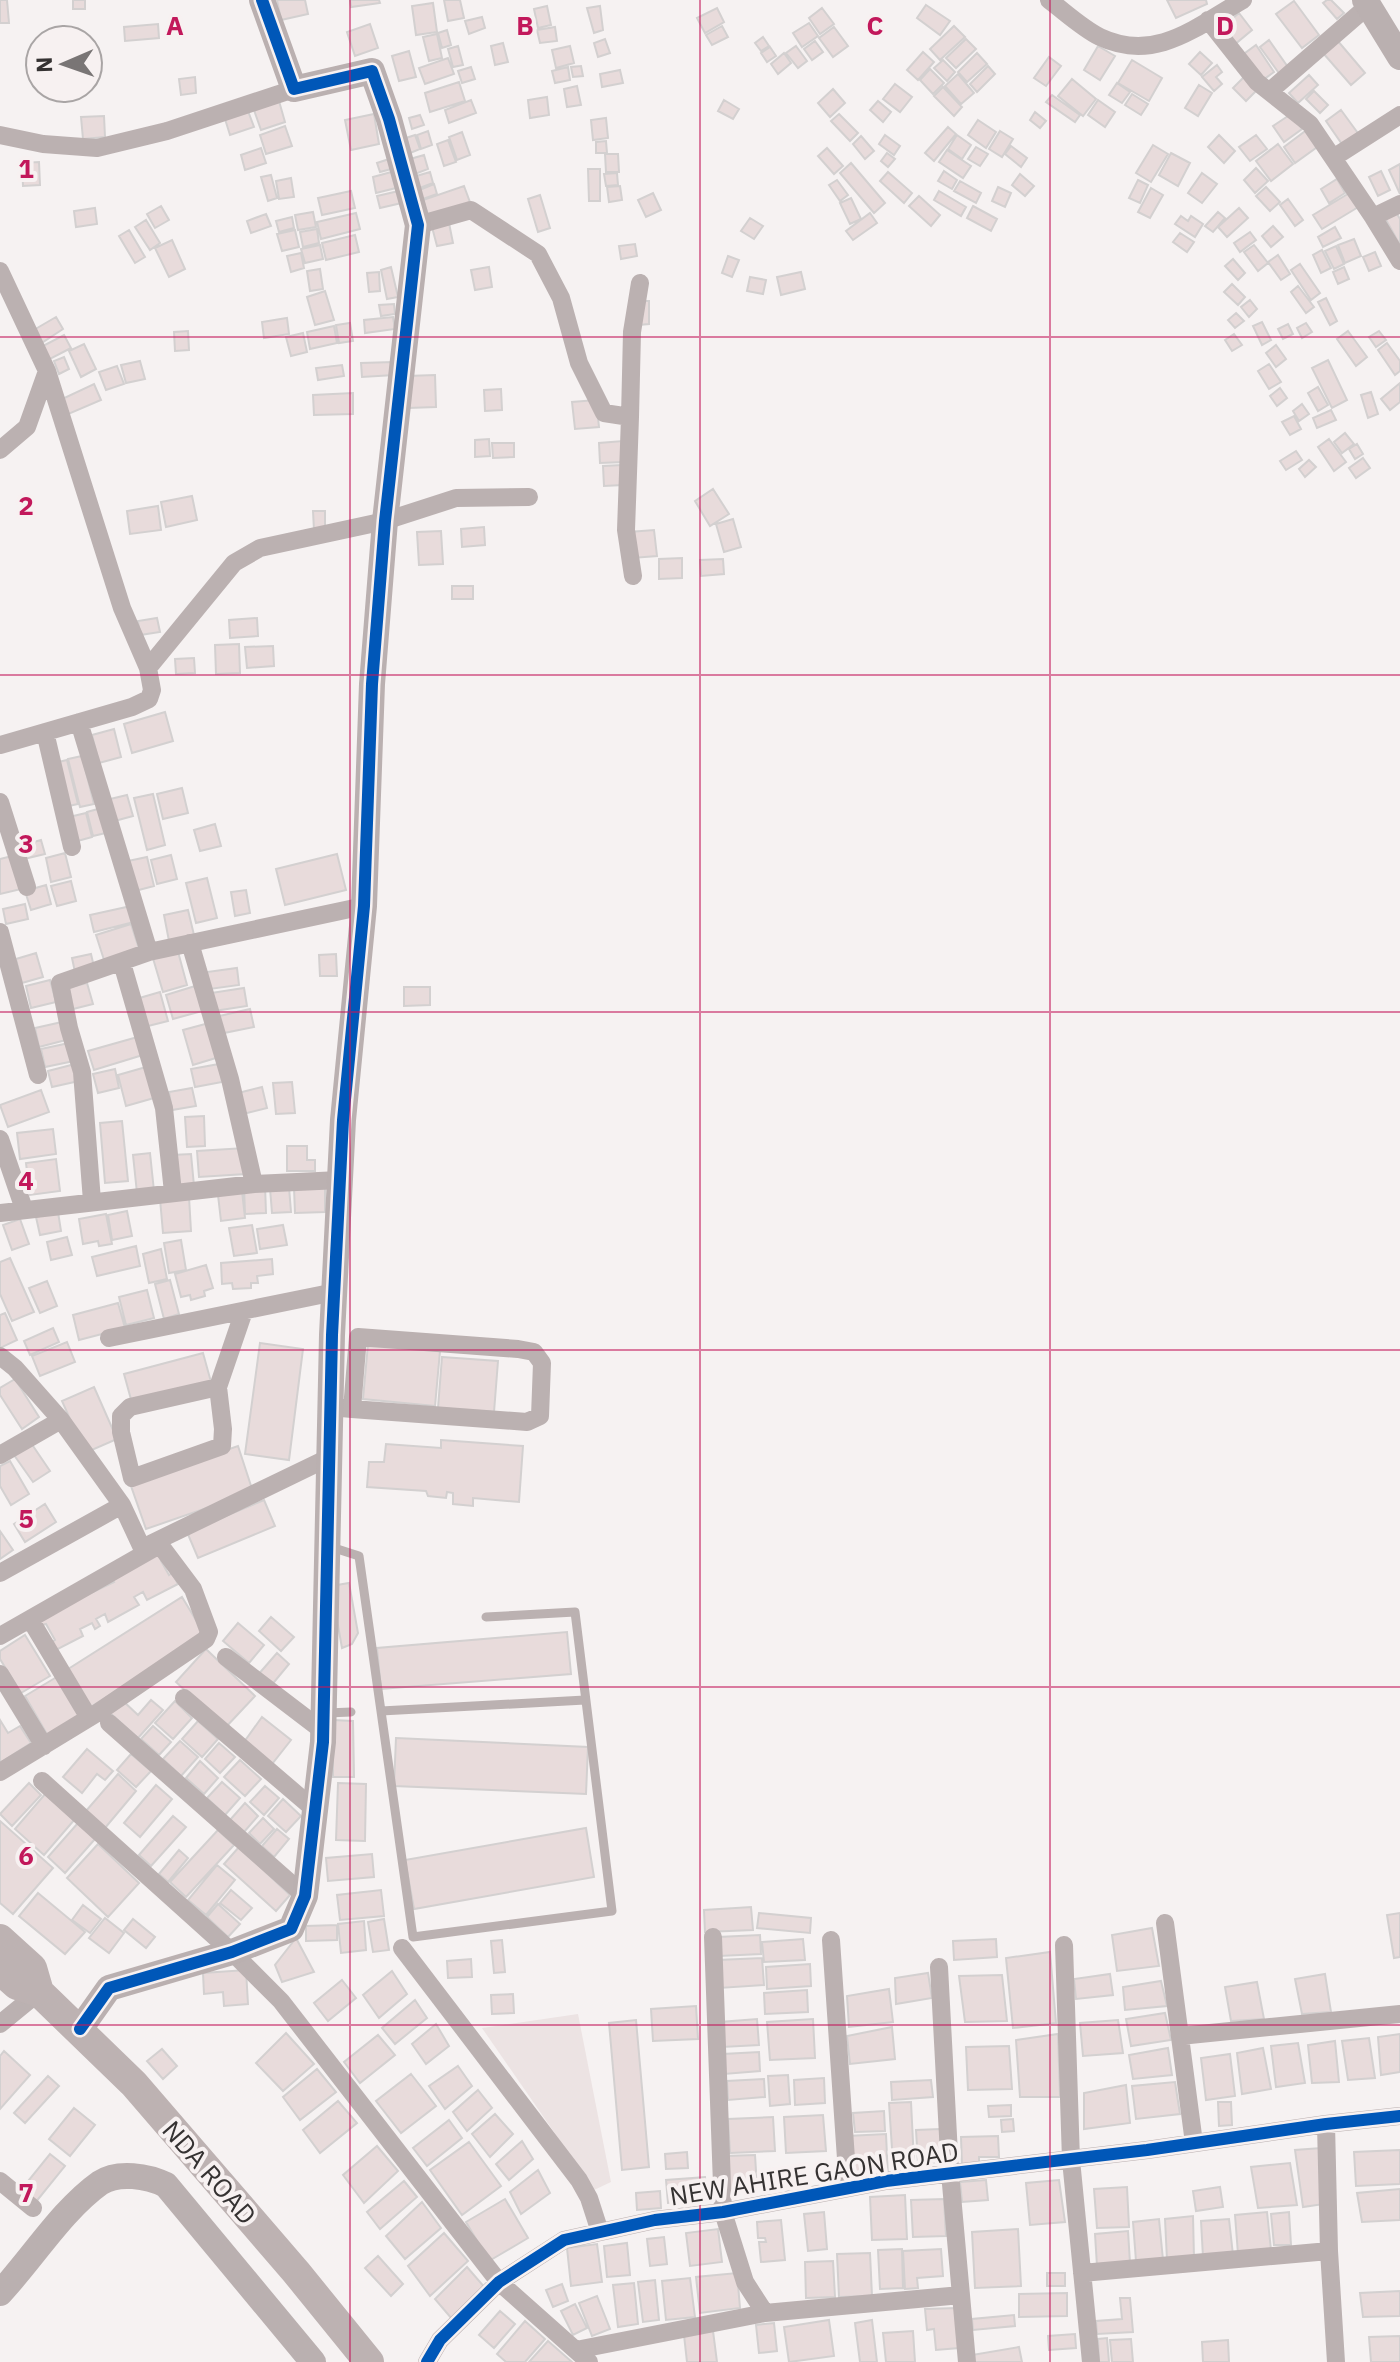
<svg xmlns="http://www.w3.org/2000/svg" width="1400" height="2362" font-family="'IBM Plex Sans',sans-serif">
  <style>
    .built { fill: #ece3e3 }
    .building { fill: #e8dbdb; stroke: #d3d0d0; stroke-width: 2 }
    .lines { fill: none; stroke-linecap: round; stroke-linejoin: round }
    .lane { stroke: #bbb1b1; stroke-width: 9 }
    .street { stroke: #bbb1b1; stroke-width: 18 }
    .secondary { stroke: #bab0b0; stroke-width: 26 }
    .primary { stroke: #bdb2b2; stroke-width: 30 }
    .cycleway-casing { stroke: #f7f1f1; stroke-width: 17 }
    .cycleway { stroke: #0057b8; stroke-width: 12 }
    .grid { fill: none; stroke: #c2185b; stroke-width: 2; stroke-opacity: 0.55 }
    .labels { text-anchor: middle; dominant-baseline: central; stroke-width: 8; stroke-linejoin: round; paint-order: stroke }
    .street-label { font-size: 26px; fill: #353232; stroke: #f7f1f1 }
    .grid-label { font-size: 26px; text-anchor: middle; font-weight: bold; fill: #c2185b; stroke: #f7f1f1; stroke-width: 8; stroke-linejoin: round; paint-order: stroke }
  </style>
  <rect width="100%" height="100%" fill="#f6f2f2"/>
  <path class="built" d="M578,2014L611,2182L594,2190L482,2028Z"/>
  <path class="building" d="M0,0H7L9,23H0Z
    M73,0H85V9H73Z
    M277,0H305L308,14L281,20Z
    M350,0H379L380,3L351,7Z
    M444,0H460L464,18L448,21Z
    M1167,0H1206L1207,4L1176,18Z
    M1327,0H1331L1344,13L1337,19L1323,3Z
    M1294,1L1319,35L1302,48L1276,14Z
    M433,3L437,32L416,35L412,6Z
    M926,5L950,21L940,35L917,18Z
    M547,6L551,25L538,28L534,9Z
    M600,6L603,30L594,33L587,8Z
    M717,8L724,22L705,33L697,18Z
    M822,8L834,24L820,34L809,18Z
    M1239,13L1252,30L1234,45L1220,29Z
    M482,17L485,28L469,34L465,21Z
    M809,23L818,36L802,47L793,33Z
    M158,24L159,38L125,41L124,27Z
    M370,24L378,48L355,56L347,32Z
    M722,26L728,37L712,45L706,35Z
    M954,26L965,37L940,60L930,49Z
    M555,27L557,41L540,43L537,30Z
    M834,27L848,46L833,57L819,38Z
    M447,30L451,45L442,48L438,33Z
    M437,34L442,58L429,61L423,37Z
    M763,37L769,46L761,51L755,43Z
    M605,39L610,53L598,57L594,43Z
    M966,39L976,49L956,68L946,58Z
    M1269,40L1290,70L1281,76L1260,47Z
    M1337,40L1365,73L1351,85L1323,53Z
    M815,41L823,52L812,60L804,49Z
    M503,43L508,62L495,65L491,46Z
    M1256,45L1274,72L1260,82L1241,56Z
    M458,46L463,65L453,67L448,49Z
    M570,46L574,63L556,68L552,50Z
    M796,46L807,61L798,68L786,53Z
    M1098,46L1115,56L1100,80L1084,70Z
    M770,47L776,56L767,62L761,53Z
    M409,51L416,77L399,81L392,56Z
    M923,52L934,62L918,80L907,70Z
    M1200,52L1212,63L1201,75L1189,64Z
    M784,53L791,63L778,74L771,64Z
    M977,53L987,64L967,82L958,72Z
    M1049,57L1061,66L1046,86L1034,78Z
    M448,58L454,74L425,84L419,68Z
    M943,60L955,72L947,81L934,68Z
    M1132,60L1162,78L1149,101L1118,83Z
    M1217,65L1222,72L1216,77L1222,84L1214,91L1202,77Z
    M581,66L583,76L573,77L571,67Z
    M988,66L995,74L977,92L970,84Z
    M471,67L475,79L462,83L458,71Z
    M568,67L570,80L555,83L552,71Z
    M930,69L944,83L933,94L920,80Z
    M620,70L623,83L602,87L600,74Z
    M958,74L974,93L961,104L945,86Z
    M1309,75L1318,85L1298,103L1289,93Z
    M195,77L196,93L181,95L179,79Z
    M1244,77L1257,90L1246,101L1233,88Z
    M1072,79L1096,99L1083,116L1058,96Z
    M459,82L465,101L430,112L425,93Z
    M1117,83L1130,92L1122,103L1109,95Z
    M895,84L912,97L900,112L883,99Z
    M1199,85L1212,93L1198,116L1185,108Z
    M577,86L581,105L567,107L564,89Z
    M943,87L962,107L954,116L934,96Z
    M833,89L845,103L830,117L818,103Z
    M1314,91L1328,105L1320,113L1306,99Z
    M1132,94L1148,104L1141,115L1125,105Z
    M1052,95L1080,115L1075,122L1046,102Z
    M547,97L549,115L530,118L528,100Z
    M471,100L476,113L449,123L445,110Z
    M724,100L739,109L733,119L718,111Z
    M1098,100L1115,112L1105,127L1088,115Z
    M279,101L285,122L261,130L254,110Z
    M878,101L891,112L883,122L870,110Z
    M1341,110L1360,136L1344,147L1326,121Z
    M248,111L254,127L230,135L225,119Z
    M1035,112L1046,121L1040,128L1030,120Z
    M374,114L379,144L351,150L345,120Z
    M839,114L858,133L850,141L831,121Z
    M1291,114L1302,129L1284,142L1273,126Z
    M420,115L424,125L412,129L409,118Z
    M104,116L105,137L83,139L81,117Z
    M606,118L608,138L593,140L591,120Z
    M978,120L996,132L986,148L968,135Z
    M285,126L292,146L266,154L260,135Z
    M948,127L956,134L934,161L925,153Z
    M1308,129L1320,145L1295,163L1284,147Z
    M428,131L432,145L421,149L417,135Z
    M1000,131L1013,139L1002,157L989,149Z
    M462,132L470,155L457,160L449,137Z
    M415,135L420,149L408,154L403,139Z
    M885,135L900,146L894,155L879,144Z
    M957,135L971,145L962,159L948,149Z
    M1219,135L1235,151L1224,163L1208,147Z
    M1256,135L1267,149L1250,161L1239,147Z
    M861,136L874,151L865,159L853,144Z
    M448,140L456,162L444,166L437,144Z
    M606,141L607,153H596V142Z
    M1278,144L1293,164L1271,181L1256,161Z
    M1153,145L1168,154L1151,182L1136,173Z
    M1011,146L1027,158L1021,167L1005,154Z
    M976,147L988,154L980,166L968,159Z
    M261,148L266,163L245,170L241,155Z
    M827,148L843,166L834,174L818,156Z
    M947,150L971,166L963,178L939,162Z
    M887,153L895,159L888,167L881,161Z
    M1171,153L1190,163L1178,186L1159,175Z
    M605,154H618L619,172H606Z
    M424,155L428,169L415,174L410,159Z
    M392,158L395,168L380,172L377,163Z
    M39,162L40,185L23,186L22,163Z
    M851,163L885,203L874,213L840,173Z
    M1400,164V194L1389,170Z
    M1256,168L1268,181L1255,193L1244,180Z
    M588,169H600V201H589Z
    M395,171L400,187L376,193L373,177Z
    M944,171L957,180L952,189L938,181Z
    M1381,171L1390,190L1378,196L1369,177Z
    M430,172L433,183L417,189L413,177Z
    M888,172L912,193L904,203L880,181Z
    M617,173L618,185L606,186L604,174Z
    M1202,173L1217,184L1202,203L1188,193Z
    M1020,174L1034,186L1025,196L1012,185Z
    M271,175L277,198L268,201L261,177Z
    M291,178L294,197L279,199L276,181Z
    M1337,179L1345,193L1329,203L1321,189Z
    M837,180L848,195L840,201L829,185Z
    M1138,180L1148,185L1140,203L1129,198Z
    M960,181L981,193L976,203L954,191Z
    M434,184L437,194L420,200L417,191Z
    M464,186L471,205L430,220L423,200Z
    M620,186L622,200L609,202L607,187Z
    M998,187L1011,193L1005,207L992,201Z
    M1266,187L1280,202L1270,211L1256,196Z
    M1151,188L1163,195L1150,218L1138,212Z
    M403,190L406,202L380,208L377,196Z
    M351,191L355,208L322,215L318,198Z
    M939,191L966,207L961,216L934,200Z
    M1351,192L1360,206L1322,229L1313,215Z
    M653,193L661,210L646,217L638,200Z
    M540,195L550,228L538,232L528,199Z
    M919,196L940,215L931,226L909,206Z
    M851,198L861,219L850,224L840,203Z
    M1288,199L1303,220L1295,226L1280,205Z
    M161,206L169,220L155,228L147,214Z
    M973,206L997,219L991,231L967,218Z
    M95,208L97,224L76,227L74,211Z
    M1239,208L1248,218L1227,237L1218,227Z
    M313,212L316,227L298,230L295,215Z
    M1218,212L1225,218L1213,232L1205,226Z
    M1396,212L1400,219V245L1385,218Z
    M356,213L360,229L321,239L317,222Z
    M870,213L877,223L853,240L846,231Z
    M266,214L271,226L251,233L247,221Z
    M1181,216L1188,221L1191,216L1203,224L1195,237L1175,224Z
    M292,217L294,228L279,232L276,221Z
    M750,218L763,226L754,239L741,231Z
    M146,220L160,243L150,250L135,227Z
    M449,223L453,243L437,246L432,227Z
    M1273,226L1283,237L1271,247L1262,236Z
    M1335,227L1341,238L1323,247L1318,237Z
    M317,229L319,243L303,247L300,232Z
    M129,230L145,257L135,263L119,236Z
    M295,230L299,247L282,251L277,234Z
    M1250,232L1256,240L1240,252L1234,243Z
    M1180,233L1194,242L1187,252L1173,242Z
    M355,235L359,252L326,260L322,243Z
    M1354,239L1361,256L1345,263L1338,245Z
    M172,240L185,269L169,277L155,248Z
    M635,244L637,256L621,259L619,246Z
    M320,245L323,259L305,263L301,249Z
    M1254,245L1268,263L1258,271L1244,252Z
    M1336,246L1344,264L1334,269L1325,251Z
    M1322,250L1331,268L1321,273L1313,255Z
    M1375,252L1381,266L1369,271L1363,257Z
    M301,253L304,268L291,272L287,256Z
    M1278,255L1290,274L1281,280L1268,262Z
    M728,256L739,260L732,277L722,273Z
    M1233,259L1245,273L1238,280L1225,266Z
    M1300,264L1320,293L1311,300L1291,270Z
    M391,267L398,297L387,299L381,270Z
    M489,267L492,287L475,290L471,270Z
    M1344,267L1349,279L1338,284L1333,272Z
    M320,269L323,289L310,291L307,271Z
    M379,272L380,291L369,292L367,273Z
    M801,272L805,289L781,295L777,277Z
    M750,277L766,280L763,294L747,291Z
    M1232,284L1245,297L1238,305L1224,292Z
    M1298,286L1314,307L1306,313L1291,292Z
    M325,291L334,320L315,325L307,297Z
    M1326,298L1337,321L1330,325L1318,302Z
    M1250,300L1257,309L1249,317L1241,307Z
    M638,301H649V324L639,325Z
    M394,304L395,314L381,316L379,305Z
    M1236,313L1244,321L1235,328L1228,320Z
    M56,317L63,329L40,344L32,331Z
    M393,317L395,329L365,333L364,320Z
    M287,318L289,334L264,338L262,322Z
    M1262,322L1271,340L1262,345L1253,326Z
    M350,323L353,341L339,343L336,325Z
    M1306,323L1312,332L1302,338L1297,328Z
    M1288,324L1293,334L1283,339L1278,329Z
    M334,326L337,343L310,349L307,332Z
    M188,331L189,350L175,351L174,332Z
    M1348,331L1367,357L1356,366L1337,339Z
    M1379,331L1386,340L1376,347L1369,337Z
    M303,333L307,352L291,356L286,337Z
    M1234,334L1242,345L1232,351L1225,340Z
    M64,335L71,348L48,360L41,347Z
    M1387,343L1400,361V371L1395,375L1378,350Z
    M84,344L96,369L81,377L69,351Z
    M1276,345L1286,359L1276,367L1266,353Z
    M64,357L69,369L59,374L54,361Z
    M1328,360L1347,400L1332,408L1312,368Z
    M140,361L145,379L126,383L121,365Z
    M393,362L394,375L362,377L361,363Z
    M1269,364L1281,382L1269,389L1258,371Z
    M342,365L344,376L318,380L316,368Z
    M117,366L124,384L106,390L99,372Z
    M435,375L436,407L408,408L407,376Z
    M1400,383V402L1390,410L1381,399Z
    M94,384L101,400L66,415L60,400Z
    M1318,387L1328,405L1318,411L1308,393Z
    M1280,388L1287,398L1277,406L1270,396Z
    M501,389L502,410L485,411L484,390Z
    M1371,392L1378,414L1368,418L1361,395Z
    M353,393V414L314,415L313,395Z
    M596,400L599,427L575,429L572,402Z
    M1302,404L1309,414L1299,421L1293,411Z
    M1331,410L1336,420L1317,428L1313,418Z
    M1294,416L1301,429L1290,435L1282,422Z
    M1345,433L1354,444L1342,453L1334,442Z
    M489,439L490,456L475,457V440Z
    M1329,439L1346,462L1334,471L1318,447Z
    M623,441L624,462L600,463L599,443Z
    M492,443H514V457L493,458Z
    M1357,444L1363,454L1355,459L1349,449Z
    M1296,451L1302,460L1286,470L1280,461Z
    M1363,458L1370,468L1356,478L1349,468Z
    M1309,460L1316,467L1305,477L1299,469Z
    M622,465L623,485L604,486L603,466Z
    M713,489L729,514L710,526L695,501Z
    M192,496L197,520L166,527L161,502Z
    M158,506L161,530L130,534L127,511Z
    M313,511H325V530H314Z
    M733,519L741,547L724,552L716,524Z
    M484,527L485,545L462,547L461,529Z
    M654,530L657,556L632,558L629,532Z
    M441,531L443,564L419,565L417,532Z
    M682,558V578L659,579V559Z
    M723,559L724,574L701,576L700,560Z
    M452,586H473V599H452Z
    M157,618L160,632L140,635L138,621Z
    M257,618L258,636L230,638L229,620Z
    M239,644L240,673L216,674L215,645Z
    M273,646L274,666L247,668L245,647Z
    M194,658L195,673L176,674L175,659Z
    M165,712L173,741L132,753L124,724Z
    M114,729L121,757L99,763L92,735Z
    M82,756L94,804L80,807L68,759Z
    M67,760L78,804L64,807L54,763Z
    M182,788L188,813L163,819L157,794Z
    M153,794L165,845L147,850L134,798Z
    M127,795L133,816L111,822L106,800Z
    M105,807L110,832L93,836L87,812Z
    M86,813L92,837L74,842L69,817Z
    M215,824L221,846L200,851L194,830Z
    M41,840L45,854L24,859L20,846Z
    M65,853L71,877L51,882L46,858Z
    M337,854L346,890L285,905L276,869Z
    M171,855L177,879L157,884L151,860Z
    M12,856L21,889L0,894V859Z
    M147,857L154,886L135,891L128,861Z
    M207,878L217,918L196,923L186,883Z
    M71,881L76,901L57,906L51,886Z
    M46,885L51,904L31,910L25,891Z
    M246,890L250,913L235,916L231,892Z
    M25,904L28,919L6,924L3,909Z
    M131,906L134,922L94,932L90,915Z
    M188,910L194,935L169,941L164,915Z
    M131,924L140,952L105,963L96,935Z
    M177,948L187,985L163,992L152,955Z
    M36,953L43,977L22,983L16,959Z
    M91,954L94,967L75,972L72,958Z
    M336,954L337,976H320L319,955Z
    M237,968L239,985L210,989L207,972Z
    M50,980L56,1002L31,1008L26,986Z
    M87,983L93,1004L73,1009L67,988Z
    M195,986L202,1011L173,1019L166,995Z
    M404,987H430V1005L404,1006Z
    M244,988L247,1006L214,1011L211,993Z
    M160,992L168,1021L144,1027L136,999Z
    M250,1009L254,1027L219,1034L215,1017Z
    M62,1022L66,1040L39,1047L35,1028Z
    M209,1023L219,1057L193,1065L183,1030Z
    M141,1036L146,1054L94,1070L88,1051Z
    M69,1043L74,1061L45,1067L41,1049Z
    M75,1064L79,1081L52,1087L48,1071Z
    M219,1064L222,1082L195,1087L191,1069Z
    M146,1067L154,1098L126,1106L118,1075Z
    M115,1069L119,1088L98,1093L93,1074Z
    M292,1082L295,1113L276,1114L273,1083Z
    M262,1087L267,1108L239,1115L234,1094Z
    M192,1088L196,1106L172,1110L169,1092Z
    M41,1090L49,1112L8,1127L0,1105Z
    M204,1116L205,1146L187,1147L185,1117Z
    M122,1121L128,1181L105,1183L100,1123Z
    M53,1129L56,1154L20,1159L17,1133Z
    M287,1146H307V1160H315V1171H287Z
    M245,1148L246,1174L199,1177L197,1151Z
    M150,1153L154,1191L137,1193L133,1155Z
    M191,1154L194,1186L175,1188L172,1155Z
    M56,1159L60,1191L30,1195L26,1163Z
    M265,1185L266,1213L245,1214L244,1186Z
    M289,1187L291,1212L272,1213L270,1188Z
    M325,1187V1212L295,1213L294,1188Z
    M242,1191L245,1218L221,1221L218,1195Z
    M189,1197L191,1231L163,1233L160,1199Z
    M127,1211L132,1236L112,1240L108,1215Z
    M58,1212L61,1231L40,1235L36,1217Z
    M106,1214L112,1244L99,1246L98,1241L83,1244L79,1219Z
    M20,1219L29,1244L12,1250L3,1225Z
    M252,1225L257,1253L234,1256L229,1228Z
    M283,1225L287,1245L260,1249L257,1229Z
    M67,1237L72,1255L51,1260L47,1242Z
    M181,1240L186,1270L169,1273L164,1243Z
    M136,1246L140,1266L97,1276L92,1257Z
    M161,1249L167,1279L149,1283L143,1254Z
    M10,1258L34,1312L12,1321L0,1294V1262Z
    M272,1259L273,1274L257,1276L258,1283H251V1288L233,1289L232,1283L222,1284L221,1263Z
    M206,1265L213,1288L204,1291L205,1296L191,1300L190,1295L181,1297L175,1274Z
    M170,1280L179,1314L164,1319L155,1284Z
    M47,1281L57,1306L40,1313L29,1288Z
    M147,1290L154,1318L126,1325L119,1297Z
    M118,1303L125,1328L79,1340L73,1315Z
    M5,1313L17,1340L0,1348V1315Z
    M53,1328L59,1342L30,1355L24,1341Z
    M67,1342L75,1362L40,1376L32,1356Z
    M260,1343L303,1349L289,1460L245,1454Z
    M368,1344L440,1351L435,1406L363,1399Z
    M203,1353L211,1382L132,1403L124,1374Z
    M442,1357L498,1361L494,1412L438,1408Z
    M15,1379L39,1417L22,1429L0,1395V1388Z
    M94,1387L117,1439L85,1453L62,1401Z
    M441,1440L523,1446L519,1502L473,1498V1506L453,1504V1493L447,1492L446,1498L428,1496L426,1491L367,1487L369,1462H384L386,1444L441,1448Z
    M31,1443L50,1471L33,1482L14,1455Z
    M238,1446L253,1492L146,1529L130,1483Z
    M10,1461L29,1494L11,1505L0,1486V1466Z
    M264,1500L275,1526L198,1558L187,1532Z
    M45,1504L56,1522L25,1542L14,1524Z
    M0,1531L13,1550L0,1559Z
    M159,1551L161,1561L169,1575L172,1573L178,1584L147,1600L143,1592L134,1597L139,1605L108,1622L105,1614L96,1619L100,1626L95,1629L92,1623L80,1629L83,1636L56,1650L52,1642L55,1640L46,1624L42,1625L38,1618L114,1582L111,1577Z
    M349,1583L358,1633L352,1644L342,1648L331,1586Z
    M182,1597L205,1635L89,1708L65,1671Z
    M271,1617L294,1637L281,1651L259,1631Z
    M238,1623L264,1645L249,1663L223,1641Z
    M567,1632L571,1674L381,1689L377,1648Z
    M25,1635L50,1676L21,1693L0,1659V1651Z
    M206,1649L255,1696L225,1728L176,1682Z
    M277,1653L289,1664L270,1687L257,1676Z
    M60,1675L84,1715L48,1736L25,1696Z
    M122,1700L138,1715L151,1700L163,1710L138,1738L110,1713Z
    M175,1701L192,1718L173,1739L155,1723Z
    M262,1717L291,1740L272,1764L244,1742Z
    M0,1720L8,1733L20,1726L31,1743L0,1763Z
    M333,1720L353,1721L354,1777H333Z
    M198,1721L218,1739L202,1757L182,1739Z
    M153,1726L171,1742L159,1755L141,1739Z
    M396,1738L588,1747L586,1794L394,1786Z
    M180,1741L198,1757L181,1776L163,1759Z
    M219,1743L235,1757L220,1773L205,1759Z
    M87,1749L113,1771L105,1780L97,1774L82,1793L63,1777Z
    M131,1754L151,1771L136,1787L117,1770Z
    M240,1760L261,1779L245,1796L224,1777Z
    M200,1761L218,1778L204,1794L186,1778Z
    M118,1774L136,1791L105,1828L86,1811Z
    M222,1782L240,1798L225,1815L207,1798Z
    M29,1783L41,1795L12,1826L0,1814Z
    M338,1783L366,1784L365,1841L336,1840Z
    M156,1785L172,1799L140,1837L124,1823Z
    M265,1786L279,1798L264,1815L250,1802Z
    M46,1793L75,1819L44,1855L15,1829Z
    M283,1799L301,1816L286,1832L268,1816Z
    M245,1803L258,1816L244,1832L230,1820Z
    M173,1816L186,1827L151,1866L139,1855Z
    M263,1818L274,1829L260,1844L249,1833Z
    M0,1821L53,1868L13,1914L0,1903Z
    M78,1823L95,1839L65,1873L48,1857Z
    M586,1828L594,1877L414,1909L405,1860Z
    M277,1829L289,1839L274,1857L262,1846Z
    M218,1830L234,1845L186,1897L170,1882Z
    M98,1844L139,1883L108,1917L67,1878Z
    M239,1847L290,1895L276,1911L224,1864Z
    M179,1850L188,1858L168,1882L159,1874Z
    M372,1854L374,1877L328,1881L326,1858Z
    M217,1865L235,1880L206,1915L188,1900Z
    M231,1890L252,1908L241,1920L220,1903Z
    M381,1890L384,1916L340,1920L337,1895Z
    M38,1893L85,1932L65,1954L19,1916Z
    M218,1904L240,1924L228,1937L207,1917Z
    M83,1905L101,1919L90,1933L72,1920Z
    M751,1907L753,1930L705,1932L704,1910Z
    M759,1913L811,1918L810,1933L757,1928Z
    M1400,1913V1957L1394,1958L1387,1915Z
    M105,1918L124,1933L109,1953L89,1938Z
    M133,1919L155,1937L146,1948L124,1930Z
    M384,1919L389,1950L373,1952L368,1922Z
    M364,1921L366,1950L341,1953L338,1924Z
    M337,1925V1940L306,1941V1926Z
    M1152,1928L1159,1966L1117,1971L1112,1935Z
    M760,1935L761,1954L719,1956L718,1937Z
    M296,1938L314,1972L282,1982L275,1965Z
    M803,1939L805,1960L764,1962L762,1942Z
    M996,1939L997,1957L954,1960L953,1941Z
    M502,1940L505,1972L494,1973L491,1941Z
    M1050,1952L1056,2023L1013,2028L1006,1958Z
    M762,1958L764,1985L719,1988L718,1960Z
    M471,1959L472,1977L448,1978L447,1961Z
    M810,1964L811,1986L767,1989L766,1967Z
    M246,1970L248,2004L224,2006L223,1992L204,1994L203,1973Z
    M392,1971L407,1994L379,2018L363,1995Z
    M928,1973L932,1998L896,2004L895,1978Z
    M1110,1974L1113,1995L1076,1999L1074,1979Z
    M1325,1974L1331,2012L1302,2014L1295,1979Z
    M1002,1975L1007,2021L965,2022L959,1976Z
    M342,1980L356,1998L328,2021L314,2003Z
    M1161,1981L1167,2006L1125,2010L1123,1987Z
    M1257,1982L1264,2019L1231,2021L1225,1987Z
    M889,1989L893,2022L849,2027L847,1996Z
    M807,1990L808,2012L765,2014L764,1993Z
    M513,1994L514,2013L492,2014L491,1995Z
    M415,2000L427,2018L395,2044L382,2028Z
    M696,2006L698,2039L653,2041L651,2009Z
    M1165,2013L1171,2040L1131,2046L1126,2019Z
    M757,2019L759,2045L722,2047L720,2022Z
    M813,2019L815,2058L770,2060L767,2022Z
    M636,2020L649,2167L622,2170L609,2023Z
    M1118,2020L1123,2053L1083,2056L1080,2023Z
    M436,2024L449,2046L426,2064L412,2044Z
    M892,2027L895,2059L850,2064L847,2036Z
    M286,2033L314,2064L283,2091L256,2063Z
    M1058,2034L1060,2097H1020L1016,2040Z
    M1400,2034V2072L1381,2075L1378,2037Z
    M378,2035L395,2055L360,2083L344,2062Z
    M1369,2038L1375,2078L1348,2080L1342,2041Z
    M1335,2041L1339,2082L1312,2083L1308,2045Z
    M1298,2043L1305,2083L1276,2087L1271,2046Z
    M1009,2046L1012,2089L968,2090L966,2047Z
    M1168,2048L1172,2075L1133,2079L1129,2055Z
    M1263,2048L1271,2089L1242,2094L1237,2053Z
    M162,2049L177,2066L163,2079L147,2061Z
    M4,2051L30,2075L0,2109V2056Z
    M759,2052L760,2071L724,2074L723,2054Z
    M1230,2054L1235,2096L1206,2100L1201,2058Z
    M458,2066L472,2086L445,2109L429,2086Z
    M317,2069L336,2092L300,2120L283,2097Z
    M411,2074L436,2106L401,2133L376,2101Z
    M788,2075L790,2104L770,2106L768,2076Z
    M48,2076L59,2086L25,2123L14,2113Z
    M824,2078L825,2103L795,2105L794,2080Z
    M764,2079L765,2097L728,2100L727,2081Z
    M931,2080L933,2097L892,2100L891,2082Z
    M1175,2082L1180,2114L1136,2119L1132,2086Z
    M1126,2085L1130,2123L1084,2129V2093Z
    M478,2090L492,2108L467,2131L453,2112Z
    M338,2101L357,2123L320,2153L303,2130Z
    M911,2102L914,2162L893,2164L889,2103Z
    M1218,2102H1231L1232,2125L1219,2126Z
    M1011,2105V2116L989,2117L988,2106Z
    M74,2108L95,2125L70,2156L49,2139Z
    M884,2111L885,2131L855,2132L853,2113Z
    M495,2114L513,2134L490,2157L472,2134Z
    M823,2115L826,2151L786,2153L784,2117Z
    M773,2117L775,2151L730,2153L728,2119Z
    M1013,2119L1014,2131L1002,2132L1001,2120Z
    M449,2120L462,2138L427,2166L413,2148Z
    M940,2129L942,2162L918,2163L916,2130Z
    M886,2134L888,2177L850,2180L847,2136Z
    M998,2136L999,2157H979V2165L962,2166L961,2137Z
    M522,2141L533,2159L509,2180L496,2164Z
    M469,2142L501,2186L462,2215L430,2170Z
    M377,2146L398,2171L364,2203L343,2175Z
    M1321,2148L1324,2204L1303,2207L1295,2150Z
    M1400,2150V2184L1356,2186L1354,2152Z
    M687,2152L688,2168L666,2169L665,2154Z
    M50,2154L65,2166L35,2203L20,2191Z
    M755,2155L757,2187L727,2189L725,2156Z
    M1290,2163L1297,2205L1258,2208L1251,2167Z
    M538,2170L550,2193L521,2214L510,2192Z
    M705,2177L707,2200L668,2203L666,2180Z
    M986,2180L988,2200L962,2202L960,2182Z
    M1059,2180L1065,2222L1030,2225L1026,2183Z
    M404,2181L417,2197L380,2229L367,2212Z
    M1127,2187L1129,2227L1097,2228L1094,2189Z
    M1220,2187L1223,2207L1196,2211L1193,2191Z
    M1400,2189V2220L1362,2222L1357,2193Z
    M660,2191L661,2208L637,2210L636,2193Z
    M905,2195L907,2239L872,2240L870,2197Z
    M505,2199L528,2238L489,2261L466,2222Z
    M944,2199L946,2236L913,2237L911,2200Z
    M422,2202L441,2228L405,2259L386,2236Z
    M824,2212L827,2249L808,2251L804,2214Z
    M1267,2212L1271,2250L1238,2254L1235,2215Z
    M1289,2212L1291,2245H1274L1271,2214Z
    M1193,2216L1194,2258L1167,2260L1165,2219Z
    M1159,2219L1163,2260L1136,2261L1133,2222Z
    M1229,2219L1233,2255L1203,2257L1201,2221Z
    M781,2220L785,2260L761,2262L759,2242H766L765,2238H758L757,2222Z
    M718,2229L722,2262L690,2266L686,2233Z
    M1018,2229L1021,2286L975,2288L972,2232Z
    M1128,2231L1130,2263L1097,2266L1095,2234Z
    M444,2233L468,2261L430,2296L408,2266Z
    M664,2237L667,2264L650,2266L647,2239Z
    M627,2243L630,2275L607,2277L604,2246Z
    M597,2244L602,2282L571,2286L567,2248Z
    M902,2249L903,2288L880,2289L878,2250Z
    M941,2249L943,2276L917,2278L918,2288L905,2289L903,2251Z
    M870,2253L872,2296L839,2297L837,2254Z
    M378,2256L403,2284L391,2296L365,2268Z
    M833,2261L835,2297L806,2298L805,2262Z
    M467,2267L486,2289L452,2319L435,2299Z
    M737,2273L740,2308L700,2313L696,2277Z
    M1047,2273H1065V2286H1047Z
    M690,2278L695,2317L666,2320L662,2281Z
    M655,2280L659,2320L643,2322L638,2282Z
    M634,2283L638,2324L618,2327L613,2285Z
    M562,2284L568,2301L553,2307L546,2290Z
    M1400,2291V2316L1363,2317L1360,2293Z
    M1067,2293V2316L1019,2317V2294Z
    M597,2296L610,2329L592,2336L579,2303Z
    M1120,2298H1130L1133,2332L1097,2334L1096,2321L1122,2319Z
    M575,2304L587,2328L573,2335L561,2311Z
    M956,2308L959,2348L936,2350L934,2329L927,2330L925,2309Z
    M500,2311L515,2324L494,2348L479,2335Z
    M1014,2315L1015,2326L973,2330L972,2319Z
    M829,2320L834,2356L789,2362L784,2327Z
    M872,2320L877,2362H860L855,2323Z
    M525,2321L545,2339L525,2362H506L497,2354Z
    M774,2323L777,2351L759,2353L756,2325Z
    M713,2331L717,2362H687L684,2335Z
    M913,2331L915,2362H886L883,2333Z
    M1075,2334L1076,2348L1049,2350L1048,2336Z
    M1400,2336V2362H1371L1369,2337Z
    M1107,2338L1109,2362H1099L1098,2339Z
    M1131,2339L1133,2362H1112L1110,2340Z
    M1228,2340L1229,2362H1203L1202,2342Z
    M548,2341L572,2362H529Z
    M1019,2347L1022,2362H973L972,2355Z"/>
  <g class="lines">
    <path class="lane" d="M331,1547L359,1556L413,1937L612,1911L575,1612L486,1617
      M381,1711L585,1700
      M327,1713L351,1712"/>
    <path class="street" d="M1049,0C1065,12 1082,28 1100,37C1155,63 1196,27 1243,0
      M1208,20L1257,82L1310,124L1373,217L1400,261
      M1270,91L1368,6
      M0,135L43,144L97,148L167,131L294,89
      M1333,158L1400,115
      M1373,217L1400,204
      M418,225L471,210L538,254L561,298L579,363L604,413L630,417L626,530L633,576
      M0,271L47,371L122,608L148,668
      M630,417L632,332L640,283
      M0,450L27,427L47,371
      M79,722L149,952
      M45,732L72,847
      M0,745L132,707L149,699L152,690L148,668L234,563L260,548L385,521L456,498L529,497
      M0,802L27,887
      M0,932L38,1075
      M190,943L230,1079L254,1184
      M122,963L164,1108L173,1192
      M0,1139L24,1209
      M92,1201L82,1072L69,1028L60,983L149,952L364,906
      M0,1213L254,1184L340,1180
      M109,1338L335,1292
      M0,1356L15,1368L61,1420
      M218,1387L223,1429L222,1446L132,1478L121,1432V1416L130,1407L218,1387L244,1311
      M331,1407L352,1409L527,1422L540,1416L542,1363L534,1352L518,1349L358,1337L352,1409
      M0,1455L61,1420L122,1505L0,1573
      M122,1505L142,1548L330,1457
      M30,1619L89,1718
      M0,1636L156,1547L163,1549L193,1589L209,1632L206,1639L97,1713L0,1772
      M226,1657L323,1731
      M0,1674L44,1746
      M184,1698L315,1810
      M109,1723L305,1896
      M42,1781L232,1952L281,2001L499,2282L589,2362
      M1165,1923L1194,2143
      M713,1937L723,2212L745,2282L765,2313L961,2295
      M831,1940L848,2188
      M1064,1945L1071,2160L1091,2362
      M402,1948L579,2180L589,2198L600,2232
      M939,1967L950,2173L967,2362
      M0,2024L39,1992
      M1180,2036L1400,2014
      M1326,2124L1329,2251L1336,2362
      M0,2181L33,2208
      M1082,2273L1329,2251
      M576,2350L765,2313
      M427,2362L440,2340L499,2282L564,2240L655,2220L723,2212L886,2181L1147,2150L1326,2124L1400,2116"/>
    <path class="secondary" d="M1365,0L1400,57
      M80,2029L109,1988L232,1952L291,1929L305,1896L323,1742L332,1335L343,1120L364,906L372,684L385,521L418,225L389,119L372,71L294,89L262,0
      M0,2293C32,2259 62,2210 100,2183C118,2171 148,2176 166,2185L313,2362"/>
    <path class="primary" d="M0,1939L32,1968L39,1992
      M0,1970L17,1985L39,1992L134,2084L296,2272L369,2362"/>
    <defs>
      <path id="cycleway" d="M80,2029L109,1988L232,1952L291,1929L305,1896L323,1742L332,1335L343,1120L364,906L372,684L385,521L418,225L389,119L372,71L294,89L262,0
        M427,2362L440,2340L499,2282L564,2240L655,2220L723,2212L886,2181L1147,2150L1326,2124L1400,2116"/>
    </defs>
    <use href="#cycleway" class="cycleway-casing"/>
    <use href="#cycleway" class="cycleway"/>
  </g>
  <path class="grid" d="M350,0V2362M700,0V2362M1050,0V2362M0,337H1400M0,675H1400M0,1012H1400M0,1350H1400M0,1687H1400M0,2025H1400"/>
  <g class="labels">
    <g class="street-label">
      <text transform="translate(210 2172) rotate(49)">NDA ROAD</text>
      <text transform="translate(814 2173) rotate(-9)">NEW AHIRE GAON ROAD</text>
    </g>
  </g>
  <g class="grid-label">
    <text x="175" y="35">A</text>
    <text x="525" y="35">B</text>
    <text x="875" y="35">C</text>
    <text x="1225" y="35">D</text>
    <text x="26" y="178">1</text>
    <text x="26" y="515">2</text>
    <text x="26" y="853">3</text>
    <text x="26" y="1190">4</text>
    <text x="26" y="1528">5</text>
    <text x="26" y="1865">6</text>
    <text x="26" y="2202">7</text>
  </g>
  <g transform="translate(64 64) rotate(268)"><circle r="38" fill="#f7f1f1" stroke="#a9a5a5" stroke-width="2"/>
  <path d="M0-6L14 30L0 20L-14 30Z" fill="#797575"/>
  <text y="-12" font-size="22" font-weight="bold" text-anchor="middle" fill="#353232">N</text>
  </g>
</svg>
